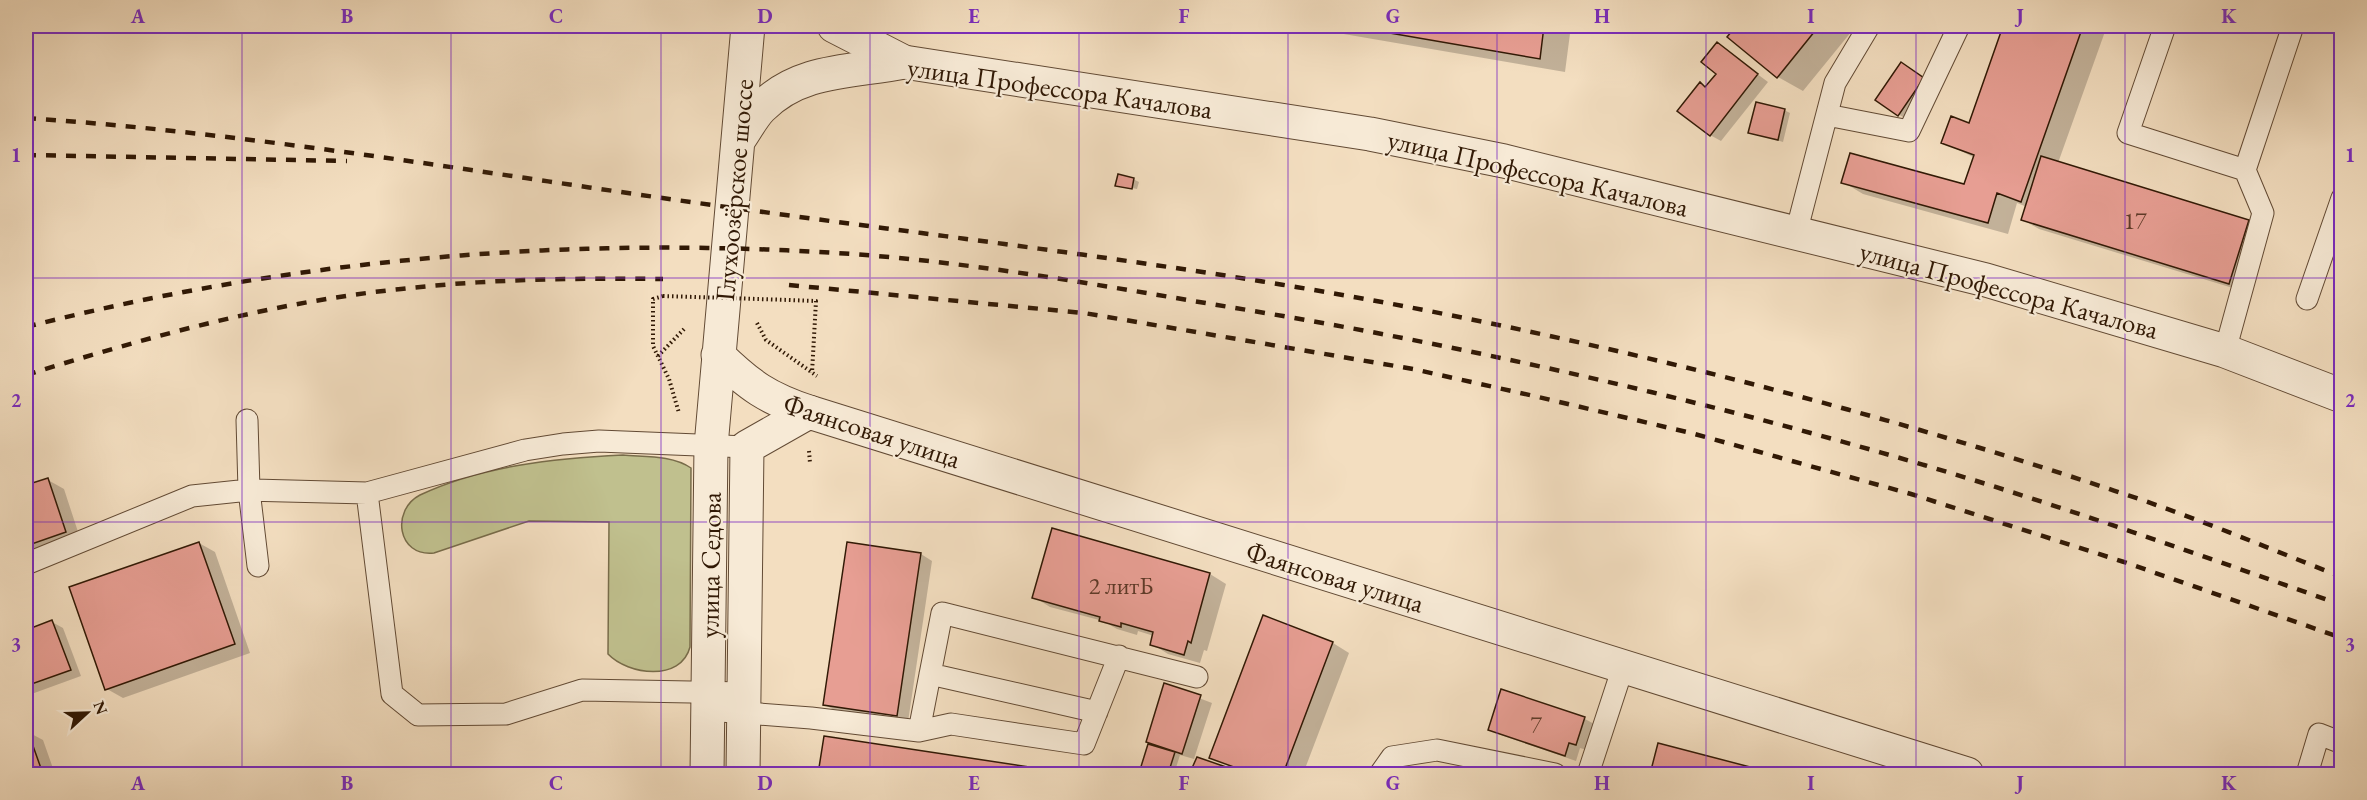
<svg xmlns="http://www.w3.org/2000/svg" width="2367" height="800" font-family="'EB Garamond',serif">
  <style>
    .green { fill: #c0c08e; stroke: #786c4a; stroke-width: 1.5 }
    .shadow { fill: #0003 }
    .building { fill: #e79e93; stroke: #311905; stroke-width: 1.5 }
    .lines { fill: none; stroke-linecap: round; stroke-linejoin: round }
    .service-casing { stroke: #624a34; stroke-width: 23 }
    .minor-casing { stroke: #624a34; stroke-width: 35 }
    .tertiary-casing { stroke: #624a34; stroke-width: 35 }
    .path { stroke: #311905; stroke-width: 4; stroke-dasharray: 1.5 3; stroke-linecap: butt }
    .service { stroke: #f7ead6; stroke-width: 21 }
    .minor { stroke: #f7ead6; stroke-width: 33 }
    .tertiary { stroke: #f7ead6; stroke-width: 33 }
    .rail { stroke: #311905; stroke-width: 4.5; stroke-dasharray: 10 10; stroke-linecap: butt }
    .path-bridge { stroke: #311905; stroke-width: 4; stroke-dasharray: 1.5 3; stroke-linecap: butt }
    .grid { fill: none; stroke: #7b2cbf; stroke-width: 1.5; stroke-opacity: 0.55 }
    .labels { text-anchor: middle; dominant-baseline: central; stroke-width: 4.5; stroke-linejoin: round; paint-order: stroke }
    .number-label { font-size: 24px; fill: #5e3a28 }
    .street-label { font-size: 27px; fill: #311905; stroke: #f7ead6 }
    .neatline { fill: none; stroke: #7b2cbf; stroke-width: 2 }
    .grid-label { font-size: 20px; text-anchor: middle; font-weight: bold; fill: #7b2cbf }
  </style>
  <rect width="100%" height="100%" fill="#f3dec0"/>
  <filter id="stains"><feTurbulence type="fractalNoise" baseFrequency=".00333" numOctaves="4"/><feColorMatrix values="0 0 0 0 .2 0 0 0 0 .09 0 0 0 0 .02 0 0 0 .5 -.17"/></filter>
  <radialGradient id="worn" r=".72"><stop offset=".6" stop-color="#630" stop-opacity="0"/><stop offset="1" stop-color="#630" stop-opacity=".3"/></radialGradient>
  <path class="green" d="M623,455C645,457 672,455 691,468L690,647C681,682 628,675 608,654L609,522L529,521L434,553C397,557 391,510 420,495C481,466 556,458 623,455Z"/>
  <path class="shadow" d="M1297,26H1571L1565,72Z
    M1738,26H1856L1803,91L1778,77L1729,37Z
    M2005,26H2107L2058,163L2248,221L2264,231L2246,292L2039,229L2023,220L2027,207L2017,203L2008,234L1863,194L1843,182L1965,186L1975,158L1943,142L1969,125Z
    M1717,44L1768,82L1721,141L1710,135L1706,88L1718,73Z
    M1901,64L1928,82L1903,117L1898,114Z
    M1784,110L1790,113L1783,142L1750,132Z
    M1133,179L1139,182L1137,189L1117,185Z
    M48,480L64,489L81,541L26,560V487Z
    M1053,530L1210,574L1226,584L1207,651L1204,650L1200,663L1168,654L1152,644L1154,636L1138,631L1137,635L1117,629L1103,621L1050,607L1034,597Z
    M199,543L215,552L250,653L123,698L107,689Z
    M848,543L921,554L932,561L908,722L836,711L825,705Z
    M1264,617L1333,643L1349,653L1303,774H1248L1211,757Z
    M52,622L63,628L81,676L26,696V632Z
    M1165,685L1212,703L1194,759L1180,755L1174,774H1144L1140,772L1158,747L1147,741Z
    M1502,691L1585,719L1596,725L1587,750L1580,748L1576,761L1501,735L1490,729Z
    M26,731L43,740L55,774H26Z
    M825,737L1066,774H820Z
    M1659,745L1771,774H1652Z
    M1194,768L1225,769L1230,772L1229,774H1210Z"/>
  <path class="building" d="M1349,26H1544L1540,59Z
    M1736,26H1819L1777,78L1727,37Z
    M2003,26H2083L2021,202L1997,193L1988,223L1841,183L1850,153L1964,184L1974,155L1941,143L1951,116L1969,123Z
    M1717,42L1758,74L1710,136L1677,111L1700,82L1705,87L1716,74L1701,62Z
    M1901,62L1924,78L1898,116L1875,100Z
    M1756,102L1785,109L1778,140L1748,133Z
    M2041,156L2249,220L2229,284L2021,220Z
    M1118,174L1134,178L1132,189L1115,186Z
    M48,478L66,532L26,546V485Z
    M1052,528L1210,573L1191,643L1188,641L1184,655L1150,645L1153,632L1121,623V627L1099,621L1100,617L1032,598Z
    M199,542L235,644L105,690L69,587Z
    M847,542L921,553L897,716L823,705Z
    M1263,615L1333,642L1283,774H1253L1209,758Z
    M52,620L71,670L26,686V630Z
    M1164,683L1201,695L1182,754L1146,742Z
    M1501,689L1585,717L1576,745L1569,743L1565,756L1488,730Z
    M26,729H27L43,774H26Z
    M824,736L1076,774H818Z
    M1658,743L1777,774H1650Z
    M1148,744L1175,752L1168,774L1139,773Z
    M1197,757L1226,767L1223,774H1209L1192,768Z"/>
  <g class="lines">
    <defs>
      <path id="service" d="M2165,26L2128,133L2245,170
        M1827,115L1909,131L1959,26
        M1796,233L1835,83L1869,26
        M2307,299L2342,198
        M2225,351L2263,213L2245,170L2293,26
        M247,420L249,490L258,566
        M367,493L392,694L418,715L506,714L582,690L745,693
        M26,564L192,496L249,490L367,493L525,450L563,444L599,441L747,447
        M930,674L1097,712
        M708,710L811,718L919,731L951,724L1084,744L1119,656
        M919,731L942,613L1197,677
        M1380,774L1392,757L1437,750L1555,774
        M1588,774L1623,667
        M2307,774L2319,734L2342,743"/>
      <path id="minor" d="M740,138C747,128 753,116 761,108C800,68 854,72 904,62
        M718,355C750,386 767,398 809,412
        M707,774L711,446L748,26"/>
      <path id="tertiary" d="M834,26L904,62L1370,134L1504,161L1986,280L2225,351L2342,396
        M743,774L747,447L809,412L1967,774"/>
    </defs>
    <use href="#service" class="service-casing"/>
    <use href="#minor" class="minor-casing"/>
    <use href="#tertiary" class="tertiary-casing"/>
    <path class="path" d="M663,296L653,299V346L669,379L679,413
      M789,300L816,301L812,373
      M757,323L766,340L817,376
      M658,356L686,327
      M809,451L810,463"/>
    <use href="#service" class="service"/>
    <use href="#minor" class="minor"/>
    <use href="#tertiary" class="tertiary"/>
    <path class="rail" d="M26,118C263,134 498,176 734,208C966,240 1199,266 1429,311C1670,358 1909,421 2142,500C2209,523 2275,551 2342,577
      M26,155L347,161
      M789,285L1084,313L1413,369L1534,396L1691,433L1911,494L2124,562L2342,638
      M26,327C295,258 575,235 852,254C978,263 1104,286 1229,307C1463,345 1696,398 1924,465C2065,507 2203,556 2342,605
      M26,375C148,337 273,302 401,289C488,279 576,278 663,279"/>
    <path class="path-bridge" d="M663,296L789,300"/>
  </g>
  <path class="grid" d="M242,26V774M451,26V774M661,26V774M870,26V774M1079,26V774M1288,26V774M1497,26V774M1706,26V774M1916,26V774M2125,26V774M26,278H2342M26,522H2342"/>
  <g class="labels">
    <g class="number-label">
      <text x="2135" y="220">17</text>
      <text x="1121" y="585">2 литБ</text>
      <text x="1536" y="724">7</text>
    </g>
    <g class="street-label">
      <text transform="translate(1060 88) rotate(8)">улица Профессора Качалова</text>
      <text transform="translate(1538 173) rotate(13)">улица Профессора Качалова</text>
      <text transform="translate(734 190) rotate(-85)">Глухоозёрское шоссе</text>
      <text transform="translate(2009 290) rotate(15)">улица Профессора Качалова</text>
      <text transform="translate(872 431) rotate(18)">Фаянсовая улица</text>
      <text transform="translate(710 565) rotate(-89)">улица Седова</text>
      <text transform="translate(1335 577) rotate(17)">Фаянсовая улица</text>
    </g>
  </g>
  <rect width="2367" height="800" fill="none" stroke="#f3dec0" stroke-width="66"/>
  <g transform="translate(87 713) rotate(68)" stroke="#f7ead6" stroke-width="4.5" paint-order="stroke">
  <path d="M0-4.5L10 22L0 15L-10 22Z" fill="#311905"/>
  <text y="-9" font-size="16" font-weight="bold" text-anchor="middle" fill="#311905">N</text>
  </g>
  <rect x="33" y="33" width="2301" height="734" class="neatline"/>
  <g class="grid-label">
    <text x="138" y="23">A</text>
    <text x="347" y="23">B</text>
    <text x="556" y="23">C</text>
    <text x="765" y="23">D</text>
    <text x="974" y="23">E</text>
    <text x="1184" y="23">F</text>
    <text x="1393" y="23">G</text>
    <text x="1602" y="23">H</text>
    <text x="1811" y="23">I</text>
    <text x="2020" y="23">J</text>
    <text x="2229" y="23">K</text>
    <text x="16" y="162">1</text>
    <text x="2350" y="162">1</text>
    <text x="16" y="407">2</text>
    <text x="2350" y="407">2</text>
    <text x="16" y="651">3</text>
    <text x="2350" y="651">3</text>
    <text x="138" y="790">A</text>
    <text x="347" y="790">B</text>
    <text x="556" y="790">C</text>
    <text x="765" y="790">D</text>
    <text x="974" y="790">E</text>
    <text x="1184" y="790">F</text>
    <text x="1393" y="790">G</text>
    <text x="1602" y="790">H</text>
    <text x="1811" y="790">I</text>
    <text x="2020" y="790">J</text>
    <text x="2229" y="790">K</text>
  </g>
  <rect width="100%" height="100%" filter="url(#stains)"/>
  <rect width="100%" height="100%" fill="url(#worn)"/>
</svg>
